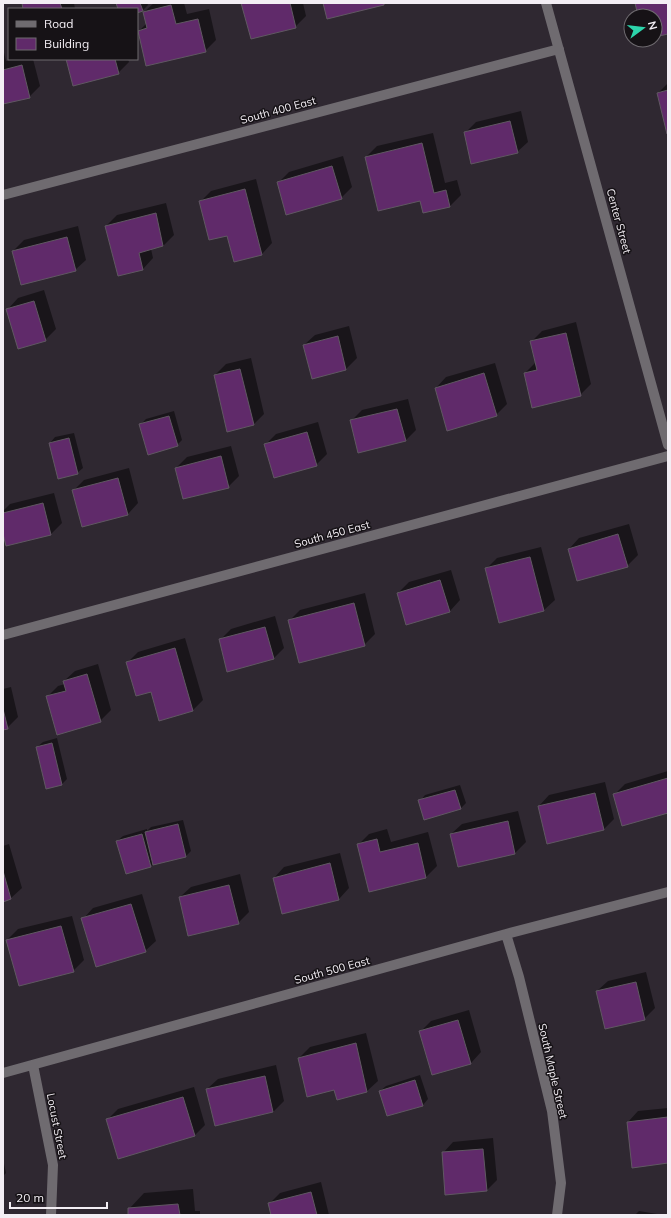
<svg xmlns="http://www.w3.org/2000/svg" width="671" height="1218" font-family="Mulish,sans-serif">
  <style>
    .shadow { fill: #0007 }
    .building { fill: #602a6a; stroke: #605862 }
    .lines { fill: none; stroke-linecap: round; stroke-linejoin: round }
    .street { stroke: #6f6b70; stroke-width: 10 }
    .labels { text-anchor: middle; dominant-baseline: central; stroke-width: 3; stroke-linejoin: round; paint-order: stroke }
    .street-label { font-size: 11px; fill: #f3eef4; stroke: #161216 }
  </style>
  <rect width="100%" height="100%" fill="#2f2831"/>
  <path class="shadow" d="M23,3H74L75,9H24Z
    M117,3H147L148,5L142,11L137,12V9H119Z
    M154,3H184L187,14L209,9L216,40L205,51L139,31L147,23L144,12Z
    M242,3H303L306,16L295,27Z
    M3,48L6,61L15,59H33L40,86L29,97L3,103Z
    M67,59H128L129,62L118,73Z
    M668,83V132L658,93Z
    M521,111L528,142L517,152L465,133L476,122Z
    M433,133L445,183L457,180L461,195L450,206L424,212L421,200L366,157L377,146Z
    M343,156L352,187L341,198L278,183L289,172Z
    M256,179L272,243L262,254L235,261L228,234L200,202L211,191Z
    M166,203L174,235L163,246L151,249L153,258L143,269L106,226L117,215Z
    M78,226L86,260L75,270L13,251L24,240Z
    M44,290L56,329L45,340L8,309L18,298Z
    M576,322L591,384L580,395L525,373L536,362L531,342L542,331Z
    M349,326L357,358L346,369L312,378L304,345L315,335Z
    M251,358L264,414L253,425L215,375L226,364Z
    M495,363L507,404L496,415L436,388L446,377Z
    M408,399L416,430L405,441L352,420L362,410Z
    M174,411L182,440L177,445L141,424L146,419Z
    M318,422L327,454L316,465L265,445L276,434Z
    M74,433L83,468L77,473L50,443L55,437Z
    M231,446L239,476L228,487L176,468L187,457Z
    M129,468L138,503L128,514L73,491L84,480Z
    M54,493L62,523L51,534L7,545L3,529V511L10,504Z
    M629,524L638,555L627,566L569,549L579,538Z
    M541,547L555,600L544,610L486,569L497,558Z
    M451,570L460,600L450,611L398,593L409,582Z
    M365,593L375,634L364,645L289,621L300,610Z
    M275,616L284,648L273,659L220,640L231,629Z
    M185,638L203,700L193,710L151,691L127,663L138,652Z
    M98,664L111,710L100,721L47,697L58,686L65,684L64,681L75,671Z
    M11,687L18,717L7,728L3,729V689Z
    M57,738L67,779L62,784L47,788L37,747L43,742Z
    M668,771V812L614,795L625,784Z
    M605,782L614,819L603,830L539,806L549,795Z
    M460,785L466,803L460,809L420,801L425,795Z
    M518,811L526,842L515,853L459,866L451,834L462,824Z
    M183,820L191,851L186,856L153,864L150,866L117,841L123,836L147,829V831L151,827Z
    M387,829L391,842L428,832L437,866L426,877L370,891L358,845L369,834Z
    M9,844L22,888L11,898L3,901V846Z
    M340,853L349,888L339,899L274,878L284,867Z
    M240,874L249,912L238,923L180,897L191,887Z
    M142,894L156,941L145,951L83,919L93,908Z
    M72,916L84,960L73,971L7,940L18,929Z
    M646,972L655,1008L644,1019L597,991L608,981Z
    M469,1010L481,1052L471,1063L433,1074L420,1032L431,1021Z
    M366,1033L378,1081L367,1091L335,1089L299,1058L310,1047Z
    M276,1065L284,1101L273,1112L207,1089L218,1079Z
    M420,1075L428,1099L423,1105L380,1091L386,1086Z
    M194,1087L205,1125L194,1136L108,1119L118,1109Z
    M668,1108V1162L633,1167L628,1122L638,1111Z
    M493,1138L497,1180L487,1190L443,1153L453,1142Z
    M3,1159L6,1173L3,1176Z
    M321,1182L329,1215H272L269,1204L280,1193Z
    M193,1189L195,1211H200V1215H129V1209L144,1193Z
    M639,1211L663,1215H635Z"/>
  <path class="building" d="M22,3H60L62,9H23Z
    M116,3H140L143,11L137,13V9H118Z
    M241,3H290L296,28L251,39Z
    M323,3H384V5L327,19Z
    M635,3H668V34L655,37V16H638Z
    M171,5L176,24L198,19L206,52L146,66L138,31L147,28L143,12Z
    M66,59H115L119,74L73,86Z
    M22,65L30,98L3,104V70Z
    M668,90V134H667L657,93Z
    M510,121L518,153L471,164L464,132Z
    M422,143L434,193L446,190L450,207L423,213L420,201L378,211L365,157Z
    M332,166L342,199L286,215L277,182Z
    M245,189L262,255L234,262L227,236L209,240L199,201Z
    M156,213L163,246L139,253L143,270L118,276L105,226Z
    M67,237L76,271L21,285L12,251Z
    M34,301L46,341L18,349L6,309Z
    M566,333L581,396L532,408L524,373L537,370L530,341Z
    M338,336L346,370L312,379L303,345Z
    M240,369L254,425L227,432L214,375Z
    M484,373L497,416L447,431L435,388Z
    M397,409L406,441L358,453L350,420Z
    M169,416L178,446L148,455L139,424Z
    M307,432L317,466L274,478L264,444Z
    M69,438L78,474L58,479L49,443Z
    M221,456L229,488L183,499L175,468Z
    M118,478L128,515L82,527L72,490Z
    M43,503L51,535L6,546L3,534V513Z
    M618,534L628,567L577,581L568,549Z
    M530,557L544,611L499,623L485,568Z
    M440,580L450,612L406,625L397,593Z
    M354,603L365,646L299,663L288,620Z
    M265,627L274,659L227,672L219,639Z
    M175,648L193,711L159,721L151,692L136,696L126,662Z
    M87,674L101,722L57,735L46,696L66,691L63,681Z
    M3,709L8,729L3,730Z
    M52,743L62,785L46,789L36,747Z
    M668,778V813L622,826L613,794Z
    M455,790L461,809L424,820L418,800Z
    M595,793L604,830L547,844L538,806Z
    M508,821L515,854L458,867L450,834Z
    M178,824L186,857L153,865L145,832Z
    M142,834L151,867L126,874L116,841Z
    M377,839L380,852L418,843L426,878L369,892L357,844Z
    M330,863L339,900L282,914L273,878Z
    M3,871L11,899L3,902Z
    M229,885L239,924L188,936L179,897Z
    M131,904L146,952L96,967L81,918Z
    M61,926L74,972L19,986L6,940Z
    M636,982L645,1020L605,1029L596,991Z
    M458,1020L471,1064L432,1075L419,1031Z
    M356,1043L367,1092L337,1100L334,1090L307,1097L298,1058Z
    M265,1076L273,1112L215,1126L206,1089Z
    M415,1080L423,1106L387,1116L379,1091Z
    M183,1097L195,1136L118,1159L106,1119Z
    M668,1117V1163L632,1168L627,1122Z
    M483,1149L487,1191L445,1195L442,1152Z
    M311,1192L317,1215H271L268,1203Z
    M178,1204L180,1215H128V1208Z"/>
  <g class="lines">
    <path class="street" d="M546,3L668,445
      M3,195L559,49
      M3,635L668,456
      M506,934L519,977L552,1111L561,1183L557,1215
      M33,1065L53,1165L51,1215
      M3,1073L506,934L668,892"/>
  </g>
  <g class="labels">
    <g class="street-label">
      <text transform="translate(278 110) rotate(-15)">South 400 East</text>
      <text transform="translate(619 221) rotate(75)">Center Street</text>
      <text transform="translate(332 534) rotate(-15)">South 450 East</text>
      <text transform="translate(332 970) rotate(-15)">South 500 East</text>
      <text transform="translate(553 1071) rotate(77)">South Maple Street</text>
      <text transform="translate(57 1126) rotate(79)">Locust Street</text>
    </g>
  </g>
  <rect width="671" height="1218" fill="none" stroke="#f3eef4" stroke-width="8"/>
  <rect x="8" y="8" width="130" height="52" fill="#161216" stroke="#6e6a6f"/>
  <rect x="16" y="21" width="20" height="6" fill="#6f6b70" stroke="#6e6a6f"/>
  <text x="44" y="28" font-size="12" fill="#f3eef4">Road</text>
  <rect x="16" y="38" width="20" height="12" fill="#602a6a" stroke="#6e6a6f"/>
  <text x="44" y="48" font-size="12" fill="#f3eef4">Building</text>
  <g transform="translate(643 28) rotate(75)"><circle r="19" fill="#161216" stroke="#6e6a6f"/>
  <path d="M0-3L7 15L0 10L-7 15Z" fill="#2dd4ab"/>
  <text y="-6" font-size="11" font-weight="bold" text-anchor="middle" fill="#f3eef4">N</text>
  </g>
  <path d="M10 1202v6h97v-6" fill="none" stroke="#f3eef4" stroke-width="2"/>
  <text x="16" y="1202" font-size="12" fill="#f3eef4" stroke="#161216" stroke-width="3" paint-order="stroke">20 m</text>
</svg>
